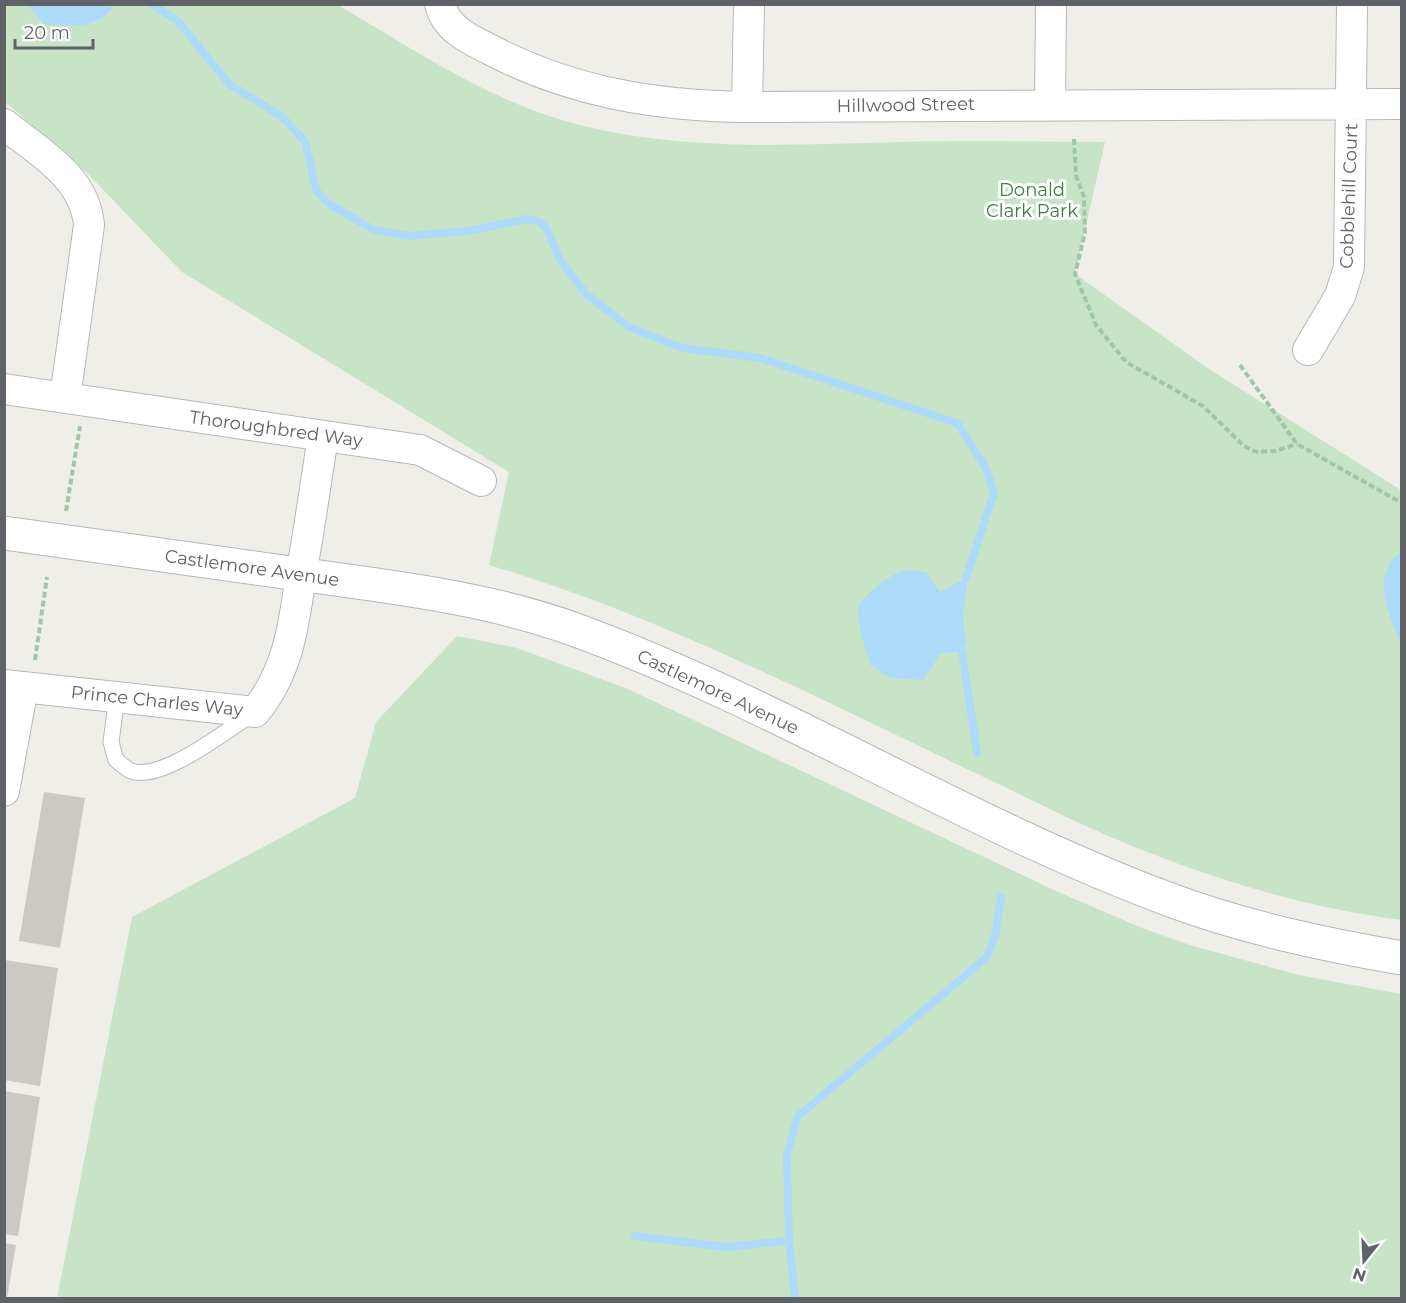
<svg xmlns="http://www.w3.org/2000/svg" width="1406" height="1303" font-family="Montserrat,sans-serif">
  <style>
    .green { fill: #c7e5c6 }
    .water { fill: #aedaf9 }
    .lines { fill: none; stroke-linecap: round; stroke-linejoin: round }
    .stream { stroke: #aedaf9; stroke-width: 8 }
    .building { fill: #ccc9c4 }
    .lane-casing { stroke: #b5b8bb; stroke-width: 17 }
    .street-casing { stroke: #b5b8bb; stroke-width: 32 }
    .secondary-casing { stroke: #b4b7bb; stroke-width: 35 }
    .path { stroke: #a0c6aa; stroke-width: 4; stroke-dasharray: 6 3; stroke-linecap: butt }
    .lane { stroke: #fff; stroke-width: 15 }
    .street { stroke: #fff; stroke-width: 30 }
    .secondary { stroke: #fff; stroke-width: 33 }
    .labels { text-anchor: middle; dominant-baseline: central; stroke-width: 6; stroke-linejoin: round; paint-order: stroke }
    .street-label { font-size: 18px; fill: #5f6367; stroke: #fff }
    .park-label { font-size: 18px; fill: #3b813d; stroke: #fff }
  </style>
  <rect width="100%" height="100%" fill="#f0eee8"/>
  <path class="green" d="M336,4C405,44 474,91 549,116C663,153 783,145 901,142C969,140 1037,142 1105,142L1075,274L1212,371L1401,490V920C1303,907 1204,877 1113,838C1072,821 1032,800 992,781C827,703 664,617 489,565L509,472L182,272L88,174L5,102V5Z
    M457,636L517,648L628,689L1056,891L1142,928L1193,946L1299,975L1401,994V1298H57L132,917L355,798L376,722Z"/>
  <path class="water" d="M28,5H110L112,10C91,29 72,27 44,24Z
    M1401,552V644C1389,614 1369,576 1401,552Z
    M902,570L926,572L940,592L966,578L967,587L963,615L966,643L962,652L941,653L923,680L891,678L870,665C866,649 858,629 858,613C859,594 888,578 902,570Z"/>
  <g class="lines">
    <path class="stream" d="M152,4L178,21L229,84L281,116L305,141L317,192L329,204L374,230L408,236L468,231L527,219L538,221L546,227L560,260L586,294L629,327L682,348L760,358L957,423L986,468L994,493L966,578
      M962,652L977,752
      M635,1236L725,1247L789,1241
      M795,1298L789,1241L787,1156L797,1117L986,958L995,936L1001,897"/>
  </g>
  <path class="building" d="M44,792L85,798L60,948L19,941Z
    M4,960L58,968L40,1086L4,1080Z
    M4,1091L40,1097L18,1236L4,1234Z
    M4,1243L16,1245L7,1298H4Z"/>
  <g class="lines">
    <defs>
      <path id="lane" d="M117,696L111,742L116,760C120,763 126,769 131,771C162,782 225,731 251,715"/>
      <path id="street" d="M440,4C446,29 469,39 489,49C570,92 656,106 747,107L1402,104
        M1050,104L1051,4
        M747,107L749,4
        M4,124C39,152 85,177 89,225L65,398
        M1308,350L1340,296L1349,267L1352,4
        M4,389L420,450L481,481
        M4,685L255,712C290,669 294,622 302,569C310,525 316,481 323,437
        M4,791L23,687"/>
      <path id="secondary" d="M4,533C102,547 200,561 298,574C391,587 484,597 573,629C777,703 962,822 1165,898C1242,927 1321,944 1402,958"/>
    </defs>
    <use href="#lane" class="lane-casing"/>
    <use href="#street" class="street-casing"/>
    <use href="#secondary" class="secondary-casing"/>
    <path class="path" d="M1074,139L1076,176L1084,197L1085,233L1075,274L1096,325L1126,362L1203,406L1244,446L1257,452L1275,451L1297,444
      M1240,365L1297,444L1402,503
      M66,511L80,426
      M35,660L47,577"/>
    <use href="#lane" class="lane"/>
    <use href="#street" class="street"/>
    <use href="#secondary" class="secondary"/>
  </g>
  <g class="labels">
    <g class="street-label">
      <text transform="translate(906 105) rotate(-1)">Hillwood Street</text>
      <text transform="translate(1349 196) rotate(-88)">Cobblehill Court</text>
      <text transform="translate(276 429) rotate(8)">Thoroughbred Way</text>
      <text transform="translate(252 568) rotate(8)">Castlemore Avenue</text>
      <text transform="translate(718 692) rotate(25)">Castlemore Avenue</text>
      <text transform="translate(157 701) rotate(6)">Prince Charles Way</text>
    </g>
    <g class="park-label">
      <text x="1032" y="190">Donald<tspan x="1032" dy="21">Clark Park</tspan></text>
    </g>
  </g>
  <rect width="1406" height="1303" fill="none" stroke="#5f6367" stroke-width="12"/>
  <g transform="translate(1364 1261) rotate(198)" stroke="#ffffff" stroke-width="4.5" paint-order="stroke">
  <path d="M0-4.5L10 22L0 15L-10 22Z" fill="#5f6367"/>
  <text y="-9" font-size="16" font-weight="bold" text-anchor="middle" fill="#5f6367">N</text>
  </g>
  <path d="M15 39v9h78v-9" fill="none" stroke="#5f6367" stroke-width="3"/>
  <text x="24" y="39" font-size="18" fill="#5f6367" stroke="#ffffff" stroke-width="4.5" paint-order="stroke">20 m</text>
</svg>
